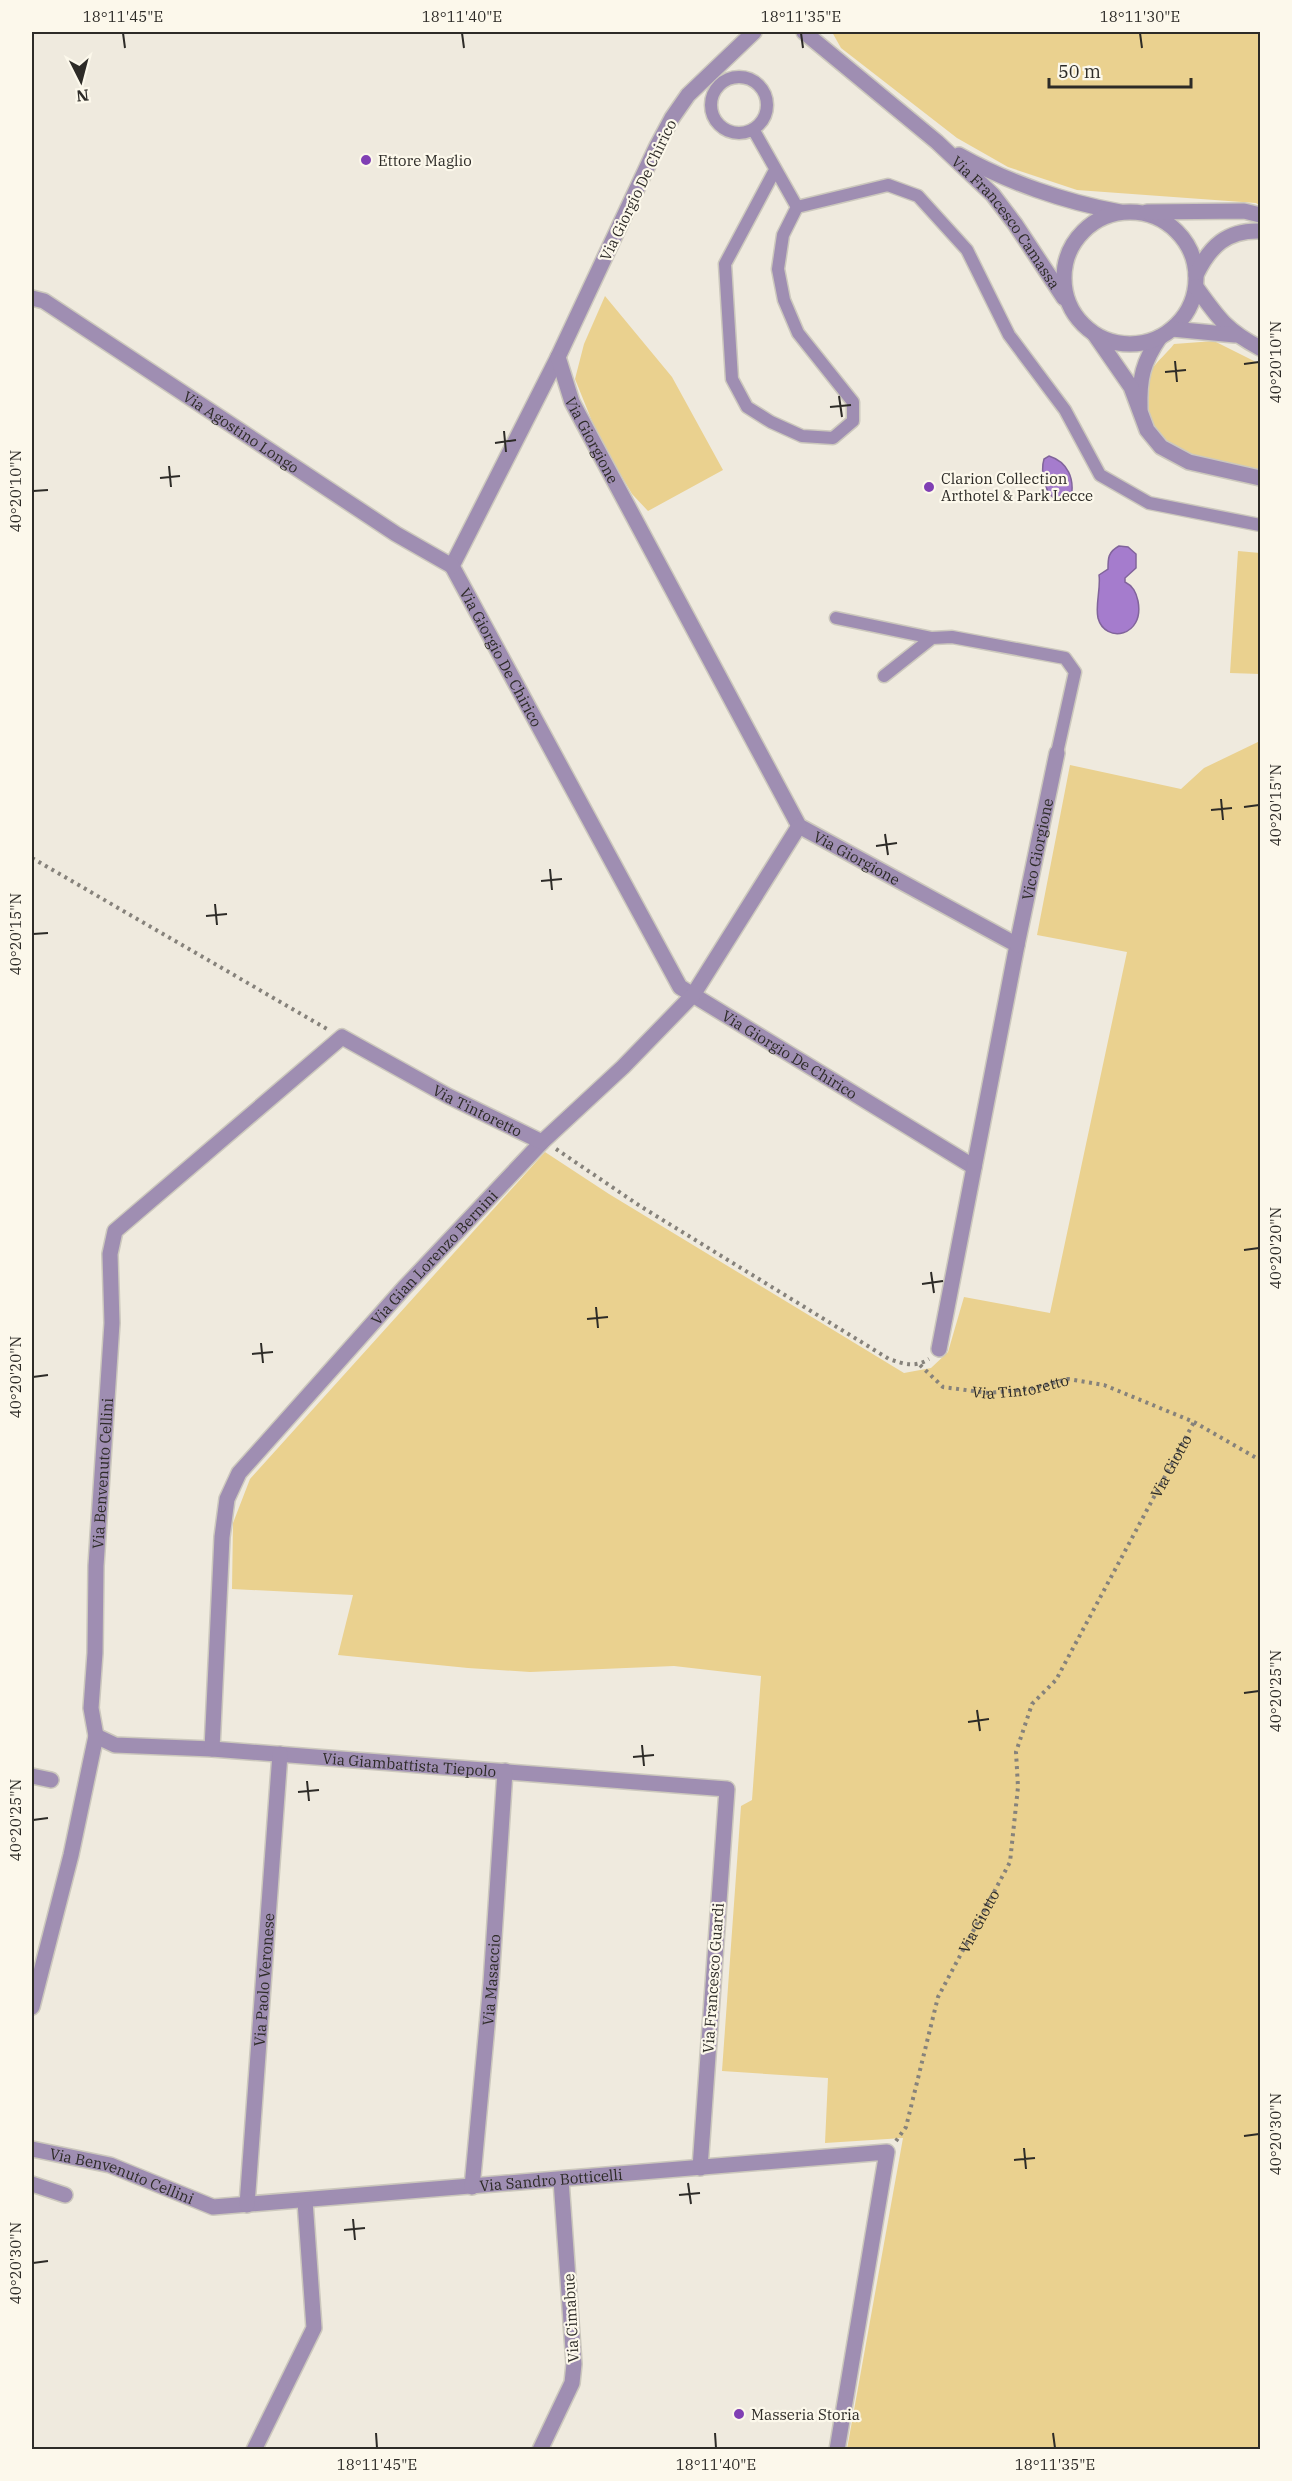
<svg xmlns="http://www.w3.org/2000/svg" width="1292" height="2481" font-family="'IBM Plex Serif',serif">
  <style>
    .green { fill: #ead18f }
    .water { fill: #a57ccd; stroke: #81649b; stroke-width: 1.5 }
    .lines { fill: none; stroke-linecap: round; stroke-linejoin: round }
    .service-casing { stroke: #ccc8bd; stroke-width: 15 }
    .minor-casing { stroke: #ccc8bd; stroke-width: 18 }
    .tertiary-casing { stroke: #ccc8bd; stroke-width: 18 }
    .path { stroke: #86827b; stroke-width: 4; stroke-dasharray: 3 4.5; stroke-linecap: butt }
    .service { stroke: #9f8eb2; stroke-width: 12 }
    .minor { stroke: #9f8eb2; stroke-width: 15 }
    .tertiary { stroke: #9f8eb2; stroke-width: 15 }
    .ticks { fill: none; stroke: #2d2b27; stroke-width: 2 }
    .poi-dot { fill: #803fb4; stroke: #fcf8eb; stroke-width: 2 }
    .labels { text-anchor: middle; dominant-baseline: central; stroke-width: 4.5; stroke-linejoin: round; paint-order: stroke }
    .poi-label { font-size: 15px; fill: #2d2b27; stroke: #fcf8eb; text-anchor: start }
    .street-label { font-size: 15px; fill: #2d2b27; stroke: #fcf8eb }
    .neatline { fill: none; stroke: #2d2b27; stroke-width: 2 }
    .ticks-label { font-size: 15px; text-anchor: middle; fill: #2d2b27 }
  </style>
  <rect width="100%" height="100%" fill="#efeade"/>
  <path class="green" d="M832,32H1260V206L1256,203L1077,190L1008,167L957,138L841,48Z
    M605,296L672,377L723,470L648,511L632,494L598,436L575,379L584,344Z
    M1214,341L1260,364V470C1218,461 1152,458 1147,404C1146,395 1146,380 1150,372C1156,362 1167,353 1174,344Z
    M1238,551L1260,553V674L1230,673Z
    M1260,741V2449H847L903,2138L825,2143L828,2078L722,2071L741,1806L752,1800L761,1676L674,1666L530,1672L468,1668L338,1655L353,1595L232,1589L233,1523L250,1479L545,1152L609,1194L904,1373L931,1368L948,1352L964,1297L1050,1313L1127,952L1037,935L1070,765L1181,789L1204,768Z"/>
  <path class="water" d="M1049,456C1068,462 1075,479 1071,498C1048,510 1039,476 1044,459Z
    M1119,546L1128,547L1136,554V568L1125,578V582C1133,586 1136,592 1138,601C1145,637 1105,644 1098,618C1095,605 1101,589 1099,575L1108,569C1108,558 1108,552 1119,546Z"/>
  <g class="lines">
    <defs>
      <path id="service" d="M711 105a28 28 0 1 1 56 0a28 28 0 1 1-56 0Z
        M753,129L797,207
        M775,170L725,264L732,379L747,407L771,422L802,436L833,438L853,421V402L798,333L784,300L778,269L783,235L797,207L888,185L918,196L967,250L1009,335L1065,410L1100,475L1149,503L1260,525
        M836,618L932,638
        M884,676L932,638L952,637L1065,658L1075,672L1057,753"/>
      <g id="minor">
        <path id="s3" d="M754,32L688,95L672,118L656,148L558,357L452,566L680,987L974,1167"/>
        <path id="s4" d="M32,298L44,301L396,534L452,566"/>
        <path id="s5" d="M558,357L572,402L799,826L1017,945L939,1349"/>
        <path d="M1140,409C1139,378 1143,362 1160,337"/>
        <path id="s6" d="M1017,945L1057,753"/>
        <path id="s7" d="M96,1736L115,1745L212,1749L727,1789L700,2168"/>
        <path id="s8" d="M212,1749L222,1537L227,1499L239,1473L404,1288L542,1142L623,1067L693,995L799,826"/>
        <path d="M32,1776L51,1780"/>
        <path id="s9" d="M32,2007L71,1855L96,1736L91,1708L95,1653L96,1566L112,1323L110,1254L115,1231L342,1037L448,1096L542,1142"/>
        <path id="s10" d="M32,2149L110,2165L213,2207L887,2152L837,2450"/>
        <path d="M32,2184L65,2195"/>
        <path id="s11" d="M472,2187L491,1983L505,1771"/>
        <path id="s12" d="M247,2205L280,1754"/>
        <path d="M254,2450L314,2328L305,2201"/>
        <path d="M540,2450L572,2383L574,2364L561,2180"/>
      </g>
      <g id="tertiary">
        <path id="s13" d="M804,32L937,142L993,195L1015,224L1064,298"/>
        <path d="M959,155C1007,182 1065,202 1120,212"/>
        <circle cx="1130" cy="278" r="66"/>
        <path d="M1147,212L1244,211L1260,215"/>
        <path d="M1196,275C1210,246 1227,230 1260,231"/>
        <path d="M1196,287C1218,318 1226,330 1260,348"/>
        <path d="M1172,329L1235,335"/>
        <path d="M1095,335L1131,387L1147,430L1161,447L1189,462L1260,478"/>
      </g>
    </defs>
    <use href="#service" class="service-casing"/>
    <use href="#minor" class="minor-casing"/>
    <use href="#tertiary" class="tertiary-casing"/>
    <g class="path">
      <path d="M32,858L327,1029"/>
      <path d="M556,1149L640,1206L889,1359C904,1364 915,1368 929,1359"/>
      <path id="s1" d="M920,1365L943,1387L988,1393L1030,1389L1068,1379L1104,1385L1194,1422L1260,1460"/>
      <path id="s2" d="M896,2141L906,2127L938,1997L1010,1862L1018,1787L1016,1752L1032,1704L1056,1680L1194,1422"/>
    </g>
    <use href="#service" class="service"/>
    <use href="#minor" class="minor"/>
    <use href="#tertiary" class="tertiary"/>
  </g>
  <path class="ticks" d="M123,33L125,48M462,33L464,48M801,33L803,48M1140,33L1142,48M1175,361L1177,382M1244,364L1259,362M1165,372L1186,370M839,396L842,417M830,407L851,405M504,431L506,452M495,443L516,440M169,466L171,487M160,478L180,476M33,491L48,490M1221,799L1223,820M1244,807L1259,805M1211,810L1232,808M885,834L888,855M876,846L897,843M550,869L552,890M541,881L562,879M215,904L217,925M206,916L227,914M33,934L48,933M1244,1250L1259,1248M931,1272L934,1293M922,1284L943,1281M596,1307L598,1328M587,1319L608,1317M261,1343L263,1363M252,1354L273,1352M33,1377L48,1375M1244,1693L1259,1691M977,1710L980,1731M968,1722L989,1719M642,1745L644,1766M633,1757L654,1755M307,1781L309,1801M298,1792L319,1790M33,1820L48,1818M1244,2136L1259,2134M1024,2148L1026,2169M1014,2160L1035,2158M688,2183L691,2204M679,2195L700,2193M353,2219L355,2240M344,2230L365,2228M33,2263L48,2261M376,2433L377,2448M715,2433L716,2448M1053,2433L1055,2448"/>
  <g class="poi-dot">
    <circle cx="366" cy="160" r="6"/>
    <circle cx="929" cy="487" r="6"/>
    <circle cx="739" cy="2414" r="6"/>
  </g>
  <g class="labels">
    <g class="poi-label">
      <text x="378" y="160">Ettore Maglio</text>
      <text x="941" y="478">Clarion Collection<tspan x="941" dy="17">Arthotel &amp; Park Lecce</tspan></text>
      <text x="751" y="2414">Masseria Storia</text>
    </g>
    <g class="street-label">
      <text transform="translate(638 190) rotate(-64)">Via Giorgio De Chirico</text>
      <text stroke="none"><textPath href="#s13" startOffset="279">Via Francesco Camassa</textPath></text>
      <text stroke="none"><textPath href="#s4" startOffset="249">Via Agostino Longo</textPath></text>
      <text stroke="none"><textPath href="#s5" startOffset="90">Via Giorgione</textPath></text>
      <text stroke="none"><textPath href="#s3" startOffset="722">Via Giorgio De Chirico</textPath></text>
      <text stroke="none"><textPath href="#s6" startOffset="98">Vico Giorgione</textPath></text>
      <text stroke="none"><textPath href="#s5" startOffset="594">Via Giorgione</textPath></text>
      <text stroke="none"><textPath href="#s3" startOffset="1226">Via Giorgio De Chirico</textPath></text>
      <text stroke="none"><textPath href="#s9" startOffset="1238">Via Tintoretto</textPath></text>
      <text stroke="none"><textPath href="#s8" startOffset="570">Via Gian Lorenzo Bernini</textPath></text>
      <text stroke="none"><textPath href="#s1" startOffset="110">Via Tintoretto</textPath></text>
      <text stroke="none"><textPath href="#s2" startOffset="742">Via Giotto</textPath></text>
      <text stroke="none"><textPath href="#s9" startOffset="542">Via Benvenuto Cellini</textPath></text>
      <text stroke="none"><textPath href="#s7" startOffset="316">Via Giambattista Tiepolo</textPath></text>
      <text stroke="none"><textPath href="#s2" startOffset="237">Via Giotto</textPath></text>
      <text transform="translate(713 1978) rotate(-86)">Via Francesco Guardi</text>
      <text stroke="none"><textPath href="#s12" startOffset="226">Via Paolo Veronese</textPath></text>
      <text stroke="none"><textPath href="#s11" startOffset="208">Via Masaccio</textPath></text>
      <text stroke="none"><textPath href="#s10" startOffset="94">Via Benvenuto Cellini</textPath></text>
      <text stroke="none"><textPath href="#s10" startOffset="530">Via Sandro Botticelli</textPath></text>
      <text transform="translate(571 2318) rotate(-93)">Via Cimabue</text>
    </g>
  </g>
  <rect width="1292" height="2481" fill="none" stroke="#fcf8eb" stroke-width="66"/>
  <g transform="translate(81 81) rotate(174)" stroke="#fcf8eb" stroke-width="4.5" paint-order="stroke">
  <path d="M0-4.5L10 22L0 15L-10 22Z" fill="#2d2b27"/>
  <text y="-9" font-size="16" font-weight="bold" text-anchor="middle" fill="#2d2b27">N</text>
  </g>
  <path d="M1049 78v9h142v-9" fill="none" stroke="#2d2b27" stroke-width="3"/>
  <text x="1058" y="78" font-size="18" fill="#2d2b27" stroke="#fcf8eb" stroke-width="4.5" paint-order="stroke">50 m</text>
  <rect x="33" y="33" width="1226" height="2415" class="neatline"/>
  <g class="ticks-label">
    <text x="123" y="22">18°11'45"E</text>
    <text x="462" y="22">18°11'40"E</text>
    <text x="801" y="22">18°11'35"E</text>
    <text x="1140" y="22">18°11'30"E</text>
    <text transform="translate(1276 362) rotate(-90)" y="5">40°20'10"N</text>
    <text transform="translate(16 491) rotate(-90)" y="5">40°20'10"N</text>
    <text transform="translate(1276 805) rotate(-90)" y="5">40°20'15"N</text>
    <text transform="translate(16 934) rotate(-90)" y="5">40°20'15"N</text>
    <text transform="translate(1276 1248) rotate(-90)" y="5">40°20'20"N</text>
    <text transform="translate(16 1377) rotate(-90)" y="5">40°20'20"N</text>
    <text transform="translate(1276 1691) rotate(-90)" y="5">40°20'25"N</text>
    <text transform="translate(16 1820) rotate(-90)" y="5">40°20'25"N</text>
    <text transform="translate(1276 2134) rotate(-90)" y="5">40°20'30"N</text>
    <text transform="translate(16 2263) rotate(-90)" y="5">40°20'30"N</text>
    <text x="377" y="2470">18°11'45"E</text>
    <text x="716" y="2470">18°11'40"E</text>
    <text x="1055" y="2470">18°11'35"E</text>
  </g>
</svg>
